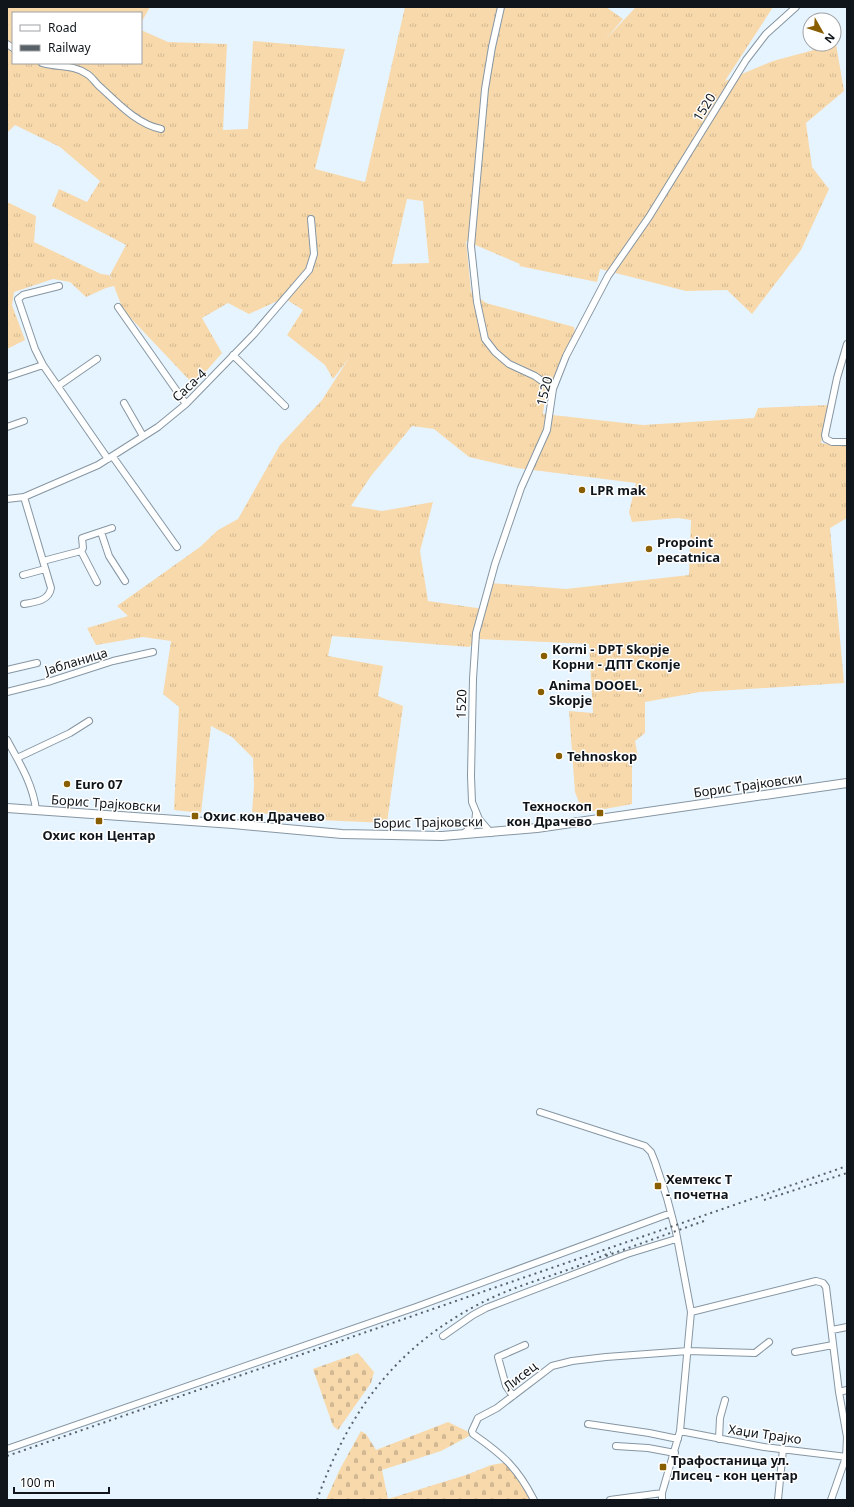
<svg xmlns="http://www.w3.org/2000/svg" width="854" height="1507" font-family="'Noto Sans',sans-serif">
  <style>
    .grass { fill: url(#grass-tufts); fill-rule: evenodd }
    .cemetery { fill: url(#cemetery-stones) }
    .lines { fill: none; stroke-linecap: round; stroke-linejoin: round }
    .minor-casing { stroke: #8696a2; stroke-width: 8 }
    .major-casing { stroke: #8696a2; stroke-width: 10 }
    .minor { stroke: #fff; stroke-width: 6 }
    .major { stroke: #fff; stroke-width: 8 }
    .rail { stroke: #586168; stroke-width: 2; stroke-dasharray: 2 4; stroke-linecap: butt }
    .poi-dot { fill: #895e00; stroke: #fff; stroke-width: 1.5 }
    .labels { text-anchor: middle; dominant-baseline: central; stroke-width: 3; stroke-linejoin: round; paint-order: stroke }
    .street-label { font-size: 13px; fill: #0f151a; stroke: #fff }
    .poi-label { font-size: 13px; font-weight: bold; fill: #0f151a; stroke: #fff; text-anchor: start }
  </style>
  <defs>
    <pattern id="grass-tufts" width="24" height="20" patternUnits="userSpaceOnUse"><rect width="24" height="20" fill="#f8d9ab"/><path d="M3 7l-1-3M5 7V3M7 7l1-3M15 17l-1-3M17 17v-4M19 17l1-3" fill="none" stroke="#d3b993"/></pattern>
    <pattern id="cemetery-stones" width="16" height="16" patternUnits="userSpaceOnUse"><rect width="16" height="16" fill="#f8d9ab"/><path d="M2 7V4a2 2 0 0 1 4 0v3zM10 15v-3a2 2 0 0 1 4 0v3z" fill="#d3b993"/></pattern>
  </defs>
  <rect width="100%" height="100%" fill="#e6f4ff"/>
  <path class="grass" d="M7,7H150L141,23V13H13V63H141V30L168,42L227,44L223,130L248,129L253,41L345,49L315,169L365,182L405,7H606L623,19L605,40L636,7H773L725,81L773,61L836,44L844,91L806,123L812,167L829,189L801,250L752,314L727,290L686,291L600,269L597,282L519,266L520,264L466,241L471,292L486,303L574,327L576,340L555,384L546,389L543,414L643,425L754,418L758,408L829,405L821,443L836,445L847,443V518L830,528L844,683L700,692L645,702V733L635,741L638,757L632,766V804L583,813L575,792L569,711L593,713L589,644L478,639L469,647L332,636L328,656L383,666L378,696L403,706L387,823L319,820L252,812L254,786L253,758L232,737L211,726L201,813L174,810L179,707L163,694L171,641L143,637L96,645L87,628L128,616L117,606L200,547L218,530L238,519L280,445L322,400L349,358L333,379L325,365L287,335L303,310L284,298L249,314L228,303L202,318L222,353L194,385L123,310L114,286L106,288L86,297L70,282L53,279L14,292L12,305L25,340L7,349V202L36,216L34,242L101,274L109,275L112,280L110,275L126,245L52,206L59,189L87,202L100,181L60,147L15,125L7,133ZM407,199L423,201L429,263L392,264ZM412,426L434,429L469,457L517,468L636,483L629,512L632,522L678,518L691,520L689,575L566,589L490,583L484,609L428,601L420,551L433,502L382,511L351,506L371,476Z"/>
  <path class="cemetery" d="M358,1353L374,1372L371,1383L338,1430L333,1426L313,1369Z
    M448,1422L473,1434L441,1451L382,1470L388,1499L466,1475L491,1465L509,1462L534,1500H326L340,1469L361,1431L366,1434L376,1450Z"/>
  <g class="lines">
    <defs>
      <path id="minor" d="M501,7L492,47L485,89L471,246L477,302L485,339L495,352L509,364L535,376L553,389
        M7,44L13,48
        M42,63C57,68 73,64 87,74C91,76 94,81 98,85C116,101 136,124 161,129
        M118,307L186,404
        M847,344L837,378L825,435L826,439L832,442H847
        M233,355L285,406
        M43,365L108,459
        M7,377L43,365L35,349L18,299L23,295L59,286
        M58,386L97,359
        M124,403L143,436
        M7,427L24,421
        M113,457L177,547
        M24,497L51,588C49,601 35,602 24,604
        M7,499L24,497L98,465L158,427L186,404L254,334L309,270L314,254L311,219
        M101,532L109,556L125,581
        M81,551L97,582
        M43,561L81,551L83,548L82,538L112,528
        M23,575L45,569
        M7,670L37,663
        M7,692L51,681L113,661L153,652
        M7,740C19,762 33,784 36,810
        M17,758L70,733L89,721
        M491,833L479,819L472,802L471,776L473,679L476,633L495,564L521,488L547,430L553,389L566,356L608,276L649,217L746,60L766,34L796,7
        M463,834L475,824L476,813
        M540,1112L645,1146L651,1152L655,1162L667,1198L676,1232L691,1312L680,1431L662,1493V1500
        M691,1312L816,1281L823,1283L826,1287L839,1392L847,1437L846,1457L831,1500
        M832,1330L847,1327
        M443,1336L473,1315L486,1308L627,1254L676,1239
        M795,1352L833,1345
        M839,1392L847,1390
        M513,1396L506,1386L498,1357L525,1345
        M588,1424L649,1433L678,1439
        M680,1431L764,1447L847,1457
        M719,1439L720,1418L725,1400
        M616,1446L648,1448L675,1453
        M7,1449L416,1307L671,1213
        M534,1500C517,1467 503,1455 473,1434L472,1431L478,1418L497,1408L552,1366L572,1361L606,1357L688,1351L755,1353L769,1342
        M610,1500L662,1493
        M778,1500L783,1449"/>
      <path id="major" d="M7,808L233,824L342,834L442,836L537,828L847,783"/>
    </defs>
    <use href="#minor" class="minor-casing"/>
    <use href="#major" class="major-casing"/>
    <use href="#minor" class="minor"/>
    <use href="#major" class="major"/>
    <path class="rail" d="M764,1200L847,1173
      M606,1256L704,1221
      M7,1456L847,1166
      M317,1500C351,1404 404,1337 498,1295C535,1279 575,1270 611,1252"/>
  </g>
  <g class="poi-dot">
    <circle cx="582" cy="490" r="4"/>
    <circle cx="649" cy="549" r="4"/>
    <circle cx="544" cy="656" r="4"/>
    <circle cx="541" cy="692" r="4"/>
    <circle cx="559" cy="756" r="4"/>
    <circle cx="67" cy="784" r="4"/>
    <rect x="596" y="809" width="8" height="8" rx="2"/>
    <rect x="191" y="812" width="8" height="8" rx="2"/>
    <rect x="95" y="817" width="8" height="8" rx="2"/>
    <rect x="654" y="1182" width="8" height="8" rx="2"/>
    <rect x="659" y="1463" width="8" height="8" rx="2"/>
  </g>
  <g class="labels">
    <g class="street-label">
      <text transform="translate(704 107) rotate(-58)">1520</text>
      <text transform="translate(189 385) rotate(-43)">Саса-4</text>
      <text transform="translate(544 391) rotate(-76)">1520</text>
      <text transform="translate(76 661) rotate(-17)">Јабланица</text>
      <text transform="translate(461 704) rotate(-89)">1520</text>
      <text transform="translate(748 785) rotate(-8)">Борис Трајковски</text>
      <text transform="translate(106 803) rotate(4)">Борис Трајковски</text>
      <text transform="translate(428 822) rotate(-1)">Борис Трајковски</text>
      <text transform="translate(520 1376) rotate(-38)">Лисец</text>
      <text transform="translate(765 1434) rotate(8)">Хаџи Трајко</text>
    </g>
    <g class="poi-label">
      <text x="590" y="490">LPR mak</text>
      <text x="657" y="542">Propoint<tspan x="657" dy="15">pecatnica</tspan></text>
      <text x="552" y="649">Korni - DPT Skopje<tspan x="552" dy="15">Корни - ДПТ Скопје</tspan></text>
      <text x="549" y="685">Anima DOOEL,<tspan x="549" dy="15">Skopje</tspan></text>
      <text x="567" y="756">Tehnoskop</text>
      <text x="75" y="784">Euro 07</text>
      <text x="592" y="806" text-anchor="end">Техноскоп<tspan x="592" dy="15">кон Драчево</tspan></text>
      <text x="203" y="816">Охис кон Драчево</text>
      <text x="99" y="835" text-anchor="middle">Охис кон Центар</text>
      <text x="666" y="1179">Хемтекс Т<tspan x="666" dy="15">- почетна</tspan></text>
      <text x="671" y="1460">Трафостаница ул.<tspan x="671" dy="15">Лисец - кон центар</tspan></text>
    </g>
  </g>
  <rect width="854" height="1507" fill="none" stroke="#0f151a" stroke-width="16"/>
  <rect x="12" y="12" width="130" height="52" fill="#ffffff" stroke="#9fa1a3"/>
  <rect x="20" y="25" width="20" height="6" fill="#ffffff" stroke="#9fa1a3"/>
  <text x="48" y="32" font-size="12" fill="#0f151a">Road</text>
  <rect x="20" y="45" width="20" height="6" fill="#586168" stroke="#9fa1a3"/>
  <text x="48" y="52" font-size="12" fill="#0f151a">Railway</text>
  <g transform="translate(822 32) rotate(129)"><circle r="19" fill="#ffffff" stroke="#9fa1a3"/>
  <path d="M0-3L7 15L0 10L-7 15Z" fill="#895e00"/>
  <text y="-6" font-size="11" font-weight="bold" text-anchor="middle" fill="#0f151a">N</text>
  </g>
  <path d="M14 1487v6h95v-6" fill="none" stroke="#0f151a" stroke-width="2"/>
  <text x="20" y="1487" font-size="12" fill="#0f151a" stroke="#ffffff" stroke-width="3" paint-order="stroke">100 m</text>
</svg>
